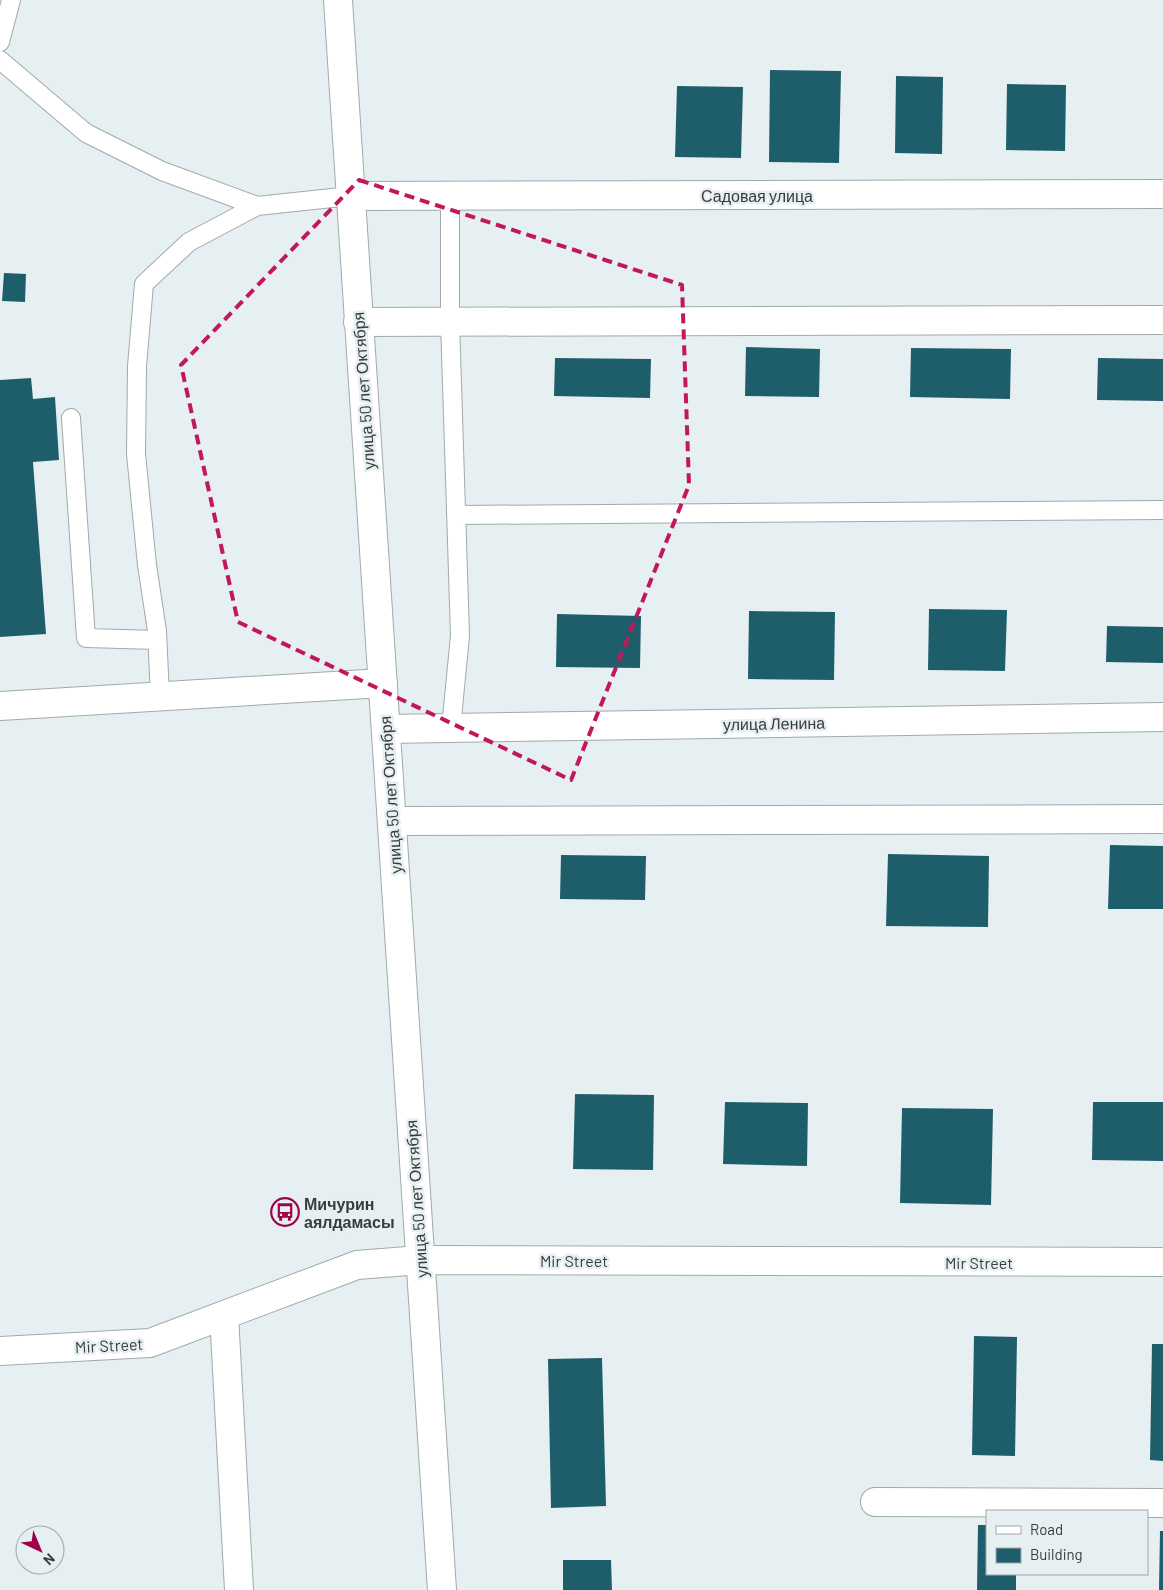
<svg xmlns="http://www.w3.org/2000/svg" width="1163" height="1590" font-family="Barlow,sans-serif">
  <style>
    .building { fill: #1e5d6a }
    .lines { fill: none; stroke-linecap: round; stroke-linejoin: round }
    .lane-casing { stroke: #a1aaab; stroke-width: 20 }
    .street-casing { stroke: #a1aaab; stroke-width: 30 }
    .secondary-casing { stroke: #a1aaab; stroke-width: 30 }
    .lane { stroke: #fff; stroke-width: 18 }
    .street { stroke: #fff; stroke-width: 28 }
    .secondary { stroke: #fff; stroke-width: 28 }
    .marked { fill: none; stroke: #c2185b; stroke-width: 4; stroke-dasharray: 10 6; stroke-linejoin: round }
    .labels { text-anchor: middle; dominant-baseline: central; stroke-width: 5; stroke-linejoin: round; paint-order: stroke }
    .street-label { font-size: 16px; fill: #393c3d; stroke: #e6eff1 }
    .poi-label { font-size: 16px; font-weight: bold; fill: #393c3d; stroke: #e6eff1; text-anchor: start }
  </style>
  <rect width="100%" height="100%" fill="#e6eff1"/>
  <path class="building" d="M770,70L841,71L839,163L769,162Z
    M896,76L943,77L942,154L895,153Z
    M1007,84L1066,85L1065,151L1006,150Z
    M677,86L743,87L741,158L675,157Z
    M4,273L26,274L25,302L2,301Z
    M746,347L820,349L819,397L745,396Z
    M911,348L1011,349L1010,399L910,397Z
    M555,358L651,359L650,398L554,396Z
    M1098,358L1163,359V401L1097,400Z
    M31,378L33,399L55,397L59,460L33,462L46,634L0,637V380Z
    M929,609L1007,610L1005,671L928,670Z
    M749,611L835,612L834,680L748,679Z
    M557,614L641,616L640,668L556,667Z
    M1107,626L1163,627V663L1106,662Z
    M1110,845L1163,846V909H1108Z
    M888,854L989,856L988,927L886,926Z
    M561,855L646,856L645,900L560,899Z
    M575,1094L654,1095L653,1170L573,1169Z
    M725,1102L808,1103L807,1166L723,1164Z
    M1093,1102H1163V1161L1092,1160Z
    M902,1108L993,1109L991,1205L900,1203Z
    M974,1336L1017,1337L1015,1456L972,1455Z
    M1152,1344H1163V1461L1150,1460Z
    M602,1358L606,1506L551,1508L548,1359Z
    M978,1525H987V1574H1016V1590H977Z
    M1160,1531H1163V1590H1159Z
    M563,1560H611L612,1590H563Z"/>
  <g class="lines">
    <defs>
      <path id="lane" d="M0,42L11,0
        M0,60L86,133L162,171L257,206
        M450,196V321L460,636L451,728
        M71,418L86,638L157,640
        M456,515L1163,510
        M160,697L157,631L147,565L136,454L137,366L144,284L189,242L257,206L351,196"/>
      <path id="street" d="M351,196L1163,194
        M358,322L1163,320
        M0,706L383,683
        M386,729L1163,717
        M392,821L1163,819
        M224,1315L239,1590
        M0,1351L150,1343L357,1265L420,1260L1163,1262
        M875,1502L1163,1503"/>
      <path id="secondary" d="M338,0L442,1590"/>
    </defs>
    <use href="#lane" class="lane-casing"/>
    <use href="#street" class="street-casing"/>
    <use href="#secondary" class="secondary-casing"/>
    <use href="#lane" class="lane"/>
    <use href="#street" class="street"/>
    <use href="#secondary" class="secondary"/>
  </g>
  <path class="marked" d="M359,180L682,285L689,485L571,780L238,622L181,365Z"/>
  <defs>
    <symbol id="bus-ring" viewBox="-11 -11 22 22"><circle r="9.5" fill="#e6eff1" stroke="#9e034a" stroke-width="1.5"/><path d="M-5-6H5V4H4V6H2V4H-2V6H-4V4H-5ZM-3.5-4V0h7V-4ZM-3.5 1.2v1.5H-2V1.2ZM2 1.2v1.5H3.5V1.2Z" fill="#9e034a"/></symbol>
  </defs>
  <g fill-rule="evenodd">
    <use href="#bus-ring" x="269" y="1196" width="32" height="32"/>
  </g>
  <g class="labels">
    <g class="street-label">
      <text x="757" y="195">Садовая улица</text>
      <text transform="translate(363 391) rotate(-94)">улица 50 лет Октября</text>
      <text transform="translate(774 723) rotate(-1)">улица Ленина</text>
      <text transform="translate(390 795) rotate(-94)">улица 50 лет Октября</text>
      <text transform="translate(416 1199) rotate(-94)">улица 50 лет Октября</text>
      <text x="574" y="1260">Mir Street</text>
      <text x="979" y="1262">Mir Street</text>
      <text transform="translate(109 1345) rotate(-3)">Mir Street</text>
    </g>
    <g class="poi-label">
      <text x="304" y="1203">Мичурин<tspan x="304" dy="18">аялдамасы</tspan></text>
    </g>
  </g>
  <rect x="986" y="1510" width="162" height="65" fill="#e6eff1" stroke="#a1a7a9"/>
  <rect x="996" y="1526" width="25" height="8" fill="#ffffff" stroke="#a1a7a9"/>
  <text x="1030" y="1535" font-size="15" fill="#393c3d">Road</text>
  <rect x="996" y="1548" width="25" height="15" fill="#1e5d6a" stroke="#a1a7a9"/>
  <text x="1030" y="1560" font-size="15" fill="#393c3d">Building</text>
  <g transform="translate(40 1550) rotate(136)"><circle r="24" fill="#e6eff1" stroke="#a1a7a9"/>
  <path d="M0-4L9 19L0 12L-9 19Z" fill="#9e034a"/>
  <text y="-8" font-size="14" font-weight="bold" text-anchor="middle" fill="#393c3d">N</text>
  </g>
</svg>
